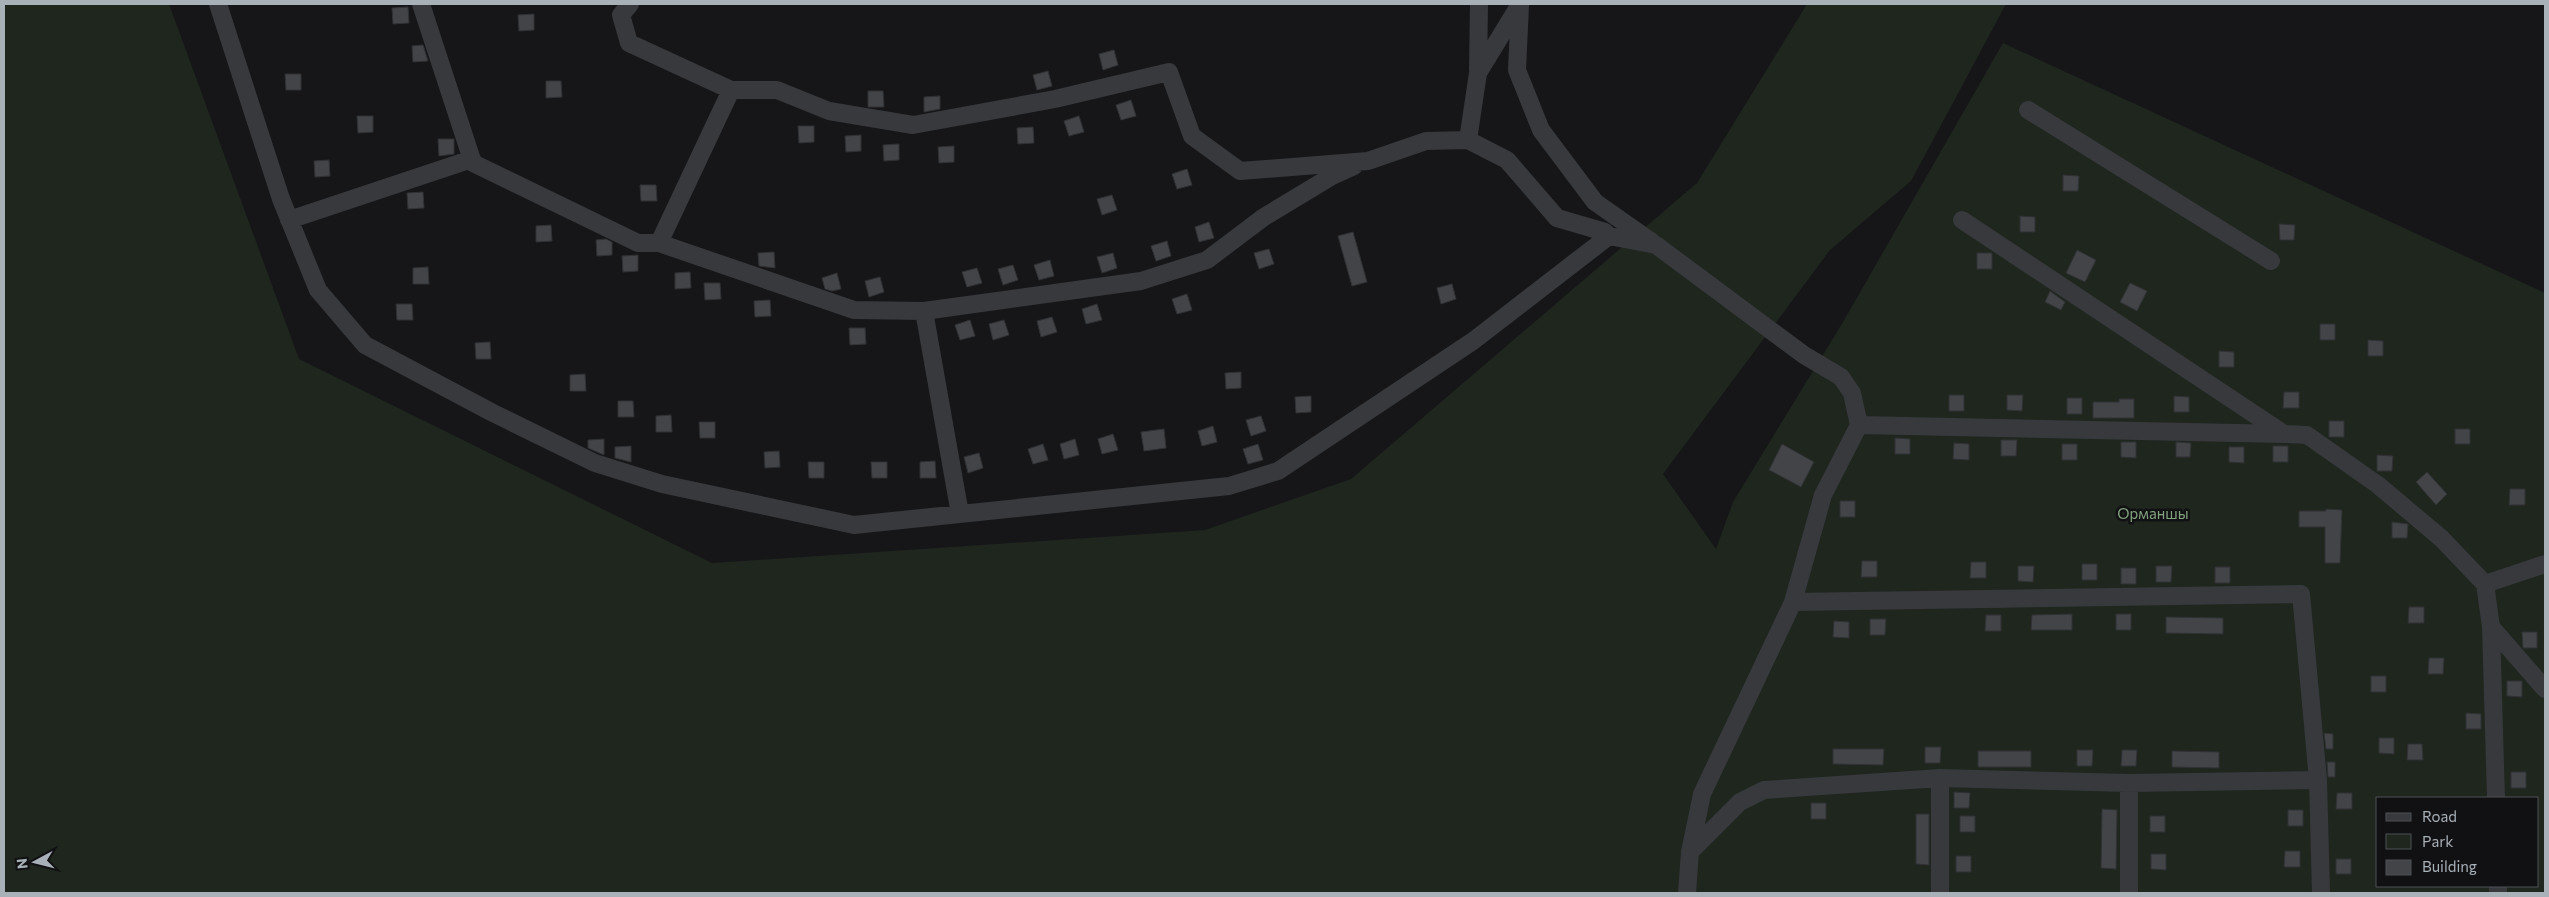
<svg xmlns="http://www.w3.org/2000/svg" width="2549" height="897" font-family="Commissioner,sans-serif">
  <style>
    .green { fill: #1e261e; fill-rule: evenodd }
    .building { fill: #424448; stroke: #303134 }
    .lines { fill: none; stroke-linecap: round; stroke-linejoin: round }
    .minor { stroke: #37393d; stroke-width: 18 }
    .labels { text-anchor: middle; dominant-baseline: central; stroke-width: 5; stroke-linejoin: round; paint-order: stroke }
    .park-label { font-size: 15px; fill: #83a27f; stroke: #111113 }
  </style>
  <rect width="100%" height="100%" fill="#161618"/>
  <path class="green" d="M4,4H169L299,359L712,563L1205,530L1351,479L1697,183L1807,4H2006L1911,181L1830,250L1663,474L1716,549L1733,502L1843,322L2003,43L2545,293V893H4ZM2378,798H2538V886H2378Z"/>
  <path class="building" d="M408,7L409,23L393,24L392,8Z
    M534,14V30L519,31L518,15Z
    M423,45L428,61L413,62L412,46Z
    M1114,50L1118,65L1103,70L1099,54Z
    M1048,71L1052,86L1037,90L1033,75Z
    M285,74H301V90H286Z
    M546,81H561L562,97L546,98Z
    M868,91H883L884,107H868Z
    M940,96V109L924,112V97Z
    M1131,100L1136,116L1121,120L1116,105Z
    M357,116H373V132L358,133Z
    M1079,116L1084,132L1069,136L1064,121Z
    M798,126H814V142L799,143Z
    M1033,127L1034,143L1018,144L1017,128Z
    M861,135V151L846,152L845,136Z
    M438,139H454V154L439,156Z
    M899,144V160L884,161L883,145Z
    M954,146V162L939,163L938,147Z
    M329,160L330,176L315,177L314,161Z
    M1187,169L1192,185L1177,189L1172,174Z
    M2063,175L2079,176L2078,191H2063Z
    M640,185H656L657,201H641Z
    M423,192L424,208L408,209L407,193Z
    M1112,195L1117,210L1102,215L1097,199Z
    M2020,216L2035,217V232H2020Z
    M1209,222L1214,238L1199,242L1195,227Z
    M2279,224L2295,225L2294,240H2280Z
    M551,225L552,241L536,242V226Z
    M1353,232L1367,282L1352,286L1338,236Z
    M606,239L612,242V255L597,256L596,240Z
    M1167,241L1171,256L1156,261L1151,246Z
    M1269,249L1274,264L1259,269L1254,253Z
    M2077,250L2096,260L2085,282L2066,273Z
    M774,252L775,268L759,266L758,253Z
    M1113,253L1117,268L1102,273L1097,257Z
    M1977,253H1992V269H1977Z
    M638,255V271L623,272L622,256Z
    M1050,260L1054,276L1039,280L1034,265Z
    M1013,265L1018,280L1003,285L998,269Z
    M428,267L429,284H413V268Z
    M977,268L982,283L967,287L962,272Z
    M690,272L691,288L675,289V273Z
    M837,273L841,289L832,291L825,289L822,278Z
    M880,277L884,292L869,297L865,281Z
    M704,283H720L721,299L705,300Z
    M2130,283L2147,291L2137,311L2120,302Z
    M1452,284L1456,299L1441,304L1437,288Z
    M2050,291L2065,302L2061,310L2045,302Z
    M1187,294L1192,310L1177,314L1172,299Z
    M770,300L771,316L755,317L754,301Z
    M396,304H412L413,320H397Z
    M1097,304L1102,320L1086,324L1082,309Z
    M1052,317L1057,332L1041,337L1037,321Z
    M970,320L975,336L960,340L955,325Z
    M1004,320L1009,335L993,340L989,324Z
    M2320,324H2335V340H2320Z
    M849,328H865L866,344L850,345Z
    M2368,340L2383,341V356H2368Z
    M490,342L491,359H476L475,343Z
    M2219,351L2234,352V367H2219Z
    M1241,372V388L1226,389L1225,373Z
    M585,374L586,391H570V375Z
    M2284,392H2299V408H2283Z
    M1949,395H1964V411H1949Z
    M2007,395H2023L2022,411L2007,410Z
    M1311,396V412L1296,413L1295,397Z
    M2174,396L2189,397V412H2174Z
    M2067,398H2082V414H2067Z
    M2119,399H2134V418H2093V402H2119Z
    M618,401H633L634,417H618Z
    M671,415L672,432H656V416Z
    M1261,416L1266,431L1251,436L1246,420Z
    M2329,421H2344V437H2329Z
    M699,422H715V438H700Z
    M1213,426L1217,442L1202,446L1198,431Z
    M1164,429L1166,448L1144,451L1141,432Z
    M2455,429H2470V444H2455Z
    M1113,434L1118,450L1102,454L1098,439Z
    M1895,438L1910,439V454H1895Z
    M604,439V455L588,448V440Z
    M1075,439L1079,455L1064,459L1060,444Z
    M2001,440H2017L2016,456H2001Z
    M2121,442H2136V458L2121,457Z
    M2176,442L2191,443L2190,457H2176Z
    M1954,443L1969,444V460L1953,459Z
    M1043,444L1048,460L1033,464L1028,449Z
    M1258,444L1263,460L1248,464L1243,449Z
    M1782,444L1814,462L1801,487L1769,470Z
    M2062,444H2077V460H2062Z
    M631,446V462L615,458V447Z
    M2273,446H2288V462H2273Z
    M2229,447H2244V463L2229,462Z
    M779,451L780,467L765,468L764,452Z
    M979,453L983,468L968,473L964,457Z
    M2377,455L2393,456L2392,471H2377Z
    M935,461L936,478H920V462Z
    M808,462H824V478H809Z
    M871,462H887V478H872Z
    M2427,472L2447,494L2436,505L2416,482Z
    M2510,489H2525V505H2509Z
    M1840,501H1855V517H1840Z
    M2326,509L2342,510L2340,563H2325V527H2299V511H2326Z
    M2392,522L2408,524L2407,538H2392Z
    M1862,561H1877V577H1861Z
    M1971,562H1986V578H1970Z
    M2082,564H2097V580H2082Z
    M2018,566H2034L2033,582L2018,581Z
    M2156,566H2172L2171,582H2156Z
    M2215,567H2230V583H2215Z
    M2121,568H2136V584H2121Z
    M2409,607H2424V623H2408Z
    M2072,614V630H2031L2032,615Z
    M2116,614H2131V630H2116Z
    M1986,615H2001V631H1985Z
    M2166,617L2223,618V634L2166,633Z
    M1870,619H1886L1885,635H1870Z
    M1834,621L1849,622V638L1833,637Z
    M2522,632H2537V648H2523Z
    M2429,658H2444L2443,674H2428Z
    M2371,676H2386V692H2371Z
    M2507,681H2522V697L2507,696Z
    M2466,713L2481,714V729H2466Z
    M2324,733L2333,734V749H2326Z
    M2379,738H2394V754L2379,753Z
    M2408,744H2422L2423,760H2407Z
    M1925,747H1941L1940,763H1925Z
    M1833,749H1884L1883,765L1833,764Z
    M2077,750H2093L2092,766H2077Z
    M2122,750H2137L2136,766H2121Z
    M1978,751H2031V767H1978Z
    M2172,751L2219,752V768L2172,767Z
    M2327,762H2335V777H2328Z
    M2511,772H2526V788H2511Z
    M1954,792L1970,793L1969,808H1954Z
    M2337,793H2352V809H2336Z
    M1811,803H1826V819H1811Z
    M2102,809L2117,810L2116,869L2101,868Z
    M2288,810H2303V826H2288Z
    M1916,814H1929V865L1916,864Z
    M1960,816H1975V832H1960Z
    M2150,816H2165V832H2150Z
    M2285,851H2300V867H2284Z
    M2151,854H2166V870L2151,869Z
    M1956,856H1971V872H1956Z
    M2336,859H2351V874H2336Z"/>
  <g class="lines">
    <path class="minor" d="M218,4L281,199L318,290L365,345L493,413L595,463L662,484L854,525L1229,486L1278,471L1473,341L1609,236L1656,245L1804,355L1841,377L1852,393L1859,425L1823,495L1793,602L1702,794L1690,852L1687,893
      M421,4L473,163L638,243H659
      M630,4L621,15L629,43L731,90
      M1520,5L1517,70L1541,130L1595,202L1652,242
      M1478,70L1479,4
      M2028,110L2271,261
      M1468,140L1478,73L1519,6
      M289,220L472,159
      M1962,220L2284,434L2307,435L2378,485L2441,538L2485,584L2491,627L2496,798
      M924,311L1141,281L1207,260L1264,217L1332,176L1354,166
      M1859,425L2284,434
      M960,514L924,311L854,310L659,243L731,90H777L829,111L913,125L1055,99L1169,72L1192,136L1240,171L1368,161L1426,141L1468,140L1507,160L1557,218L1605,232L1609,236
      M2485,584L2545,564
      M1793,602L2301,594L2318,780L2321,893
      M2491,627L2545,689
      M1940,778V893
      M1690,852L1740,802L1764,790L1940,778L2129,783L2318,780
      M2498,886V893
      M2129,893V783"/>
  </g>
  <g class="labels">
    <g class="park-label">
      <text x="2153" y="513">Орманшы</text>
    </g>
  </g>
  <rect width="2549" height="897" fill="none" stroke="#a8b0b8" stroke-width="10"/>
  <rect x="2376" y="797" width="162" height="90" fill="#111113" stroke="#4d5155"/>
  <rect x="2386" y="813" width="25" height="8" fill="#37393d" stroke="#4d5155"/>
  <text x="2422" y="822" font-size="15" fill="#a8b0b8">Road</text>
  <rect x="2386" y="834" width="25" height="15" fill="#1e261e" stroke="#4d5155"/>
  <text x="2422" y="847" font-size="15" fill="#a8b0b8">Park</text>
  <rect x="2386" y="860" width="25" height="15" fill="#424448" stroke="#4d5155"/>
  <text x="2422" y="872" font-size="15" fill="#a8b0b8">Building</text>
  <g transform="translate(35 862) rotate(263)" stroke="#111113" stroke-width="4" paint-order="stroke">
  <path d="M0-4L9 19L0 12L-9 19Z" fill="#a8b0b8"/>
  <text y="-8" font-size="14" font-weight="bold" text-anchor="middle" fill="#a8b0b8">N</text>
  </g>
</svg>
